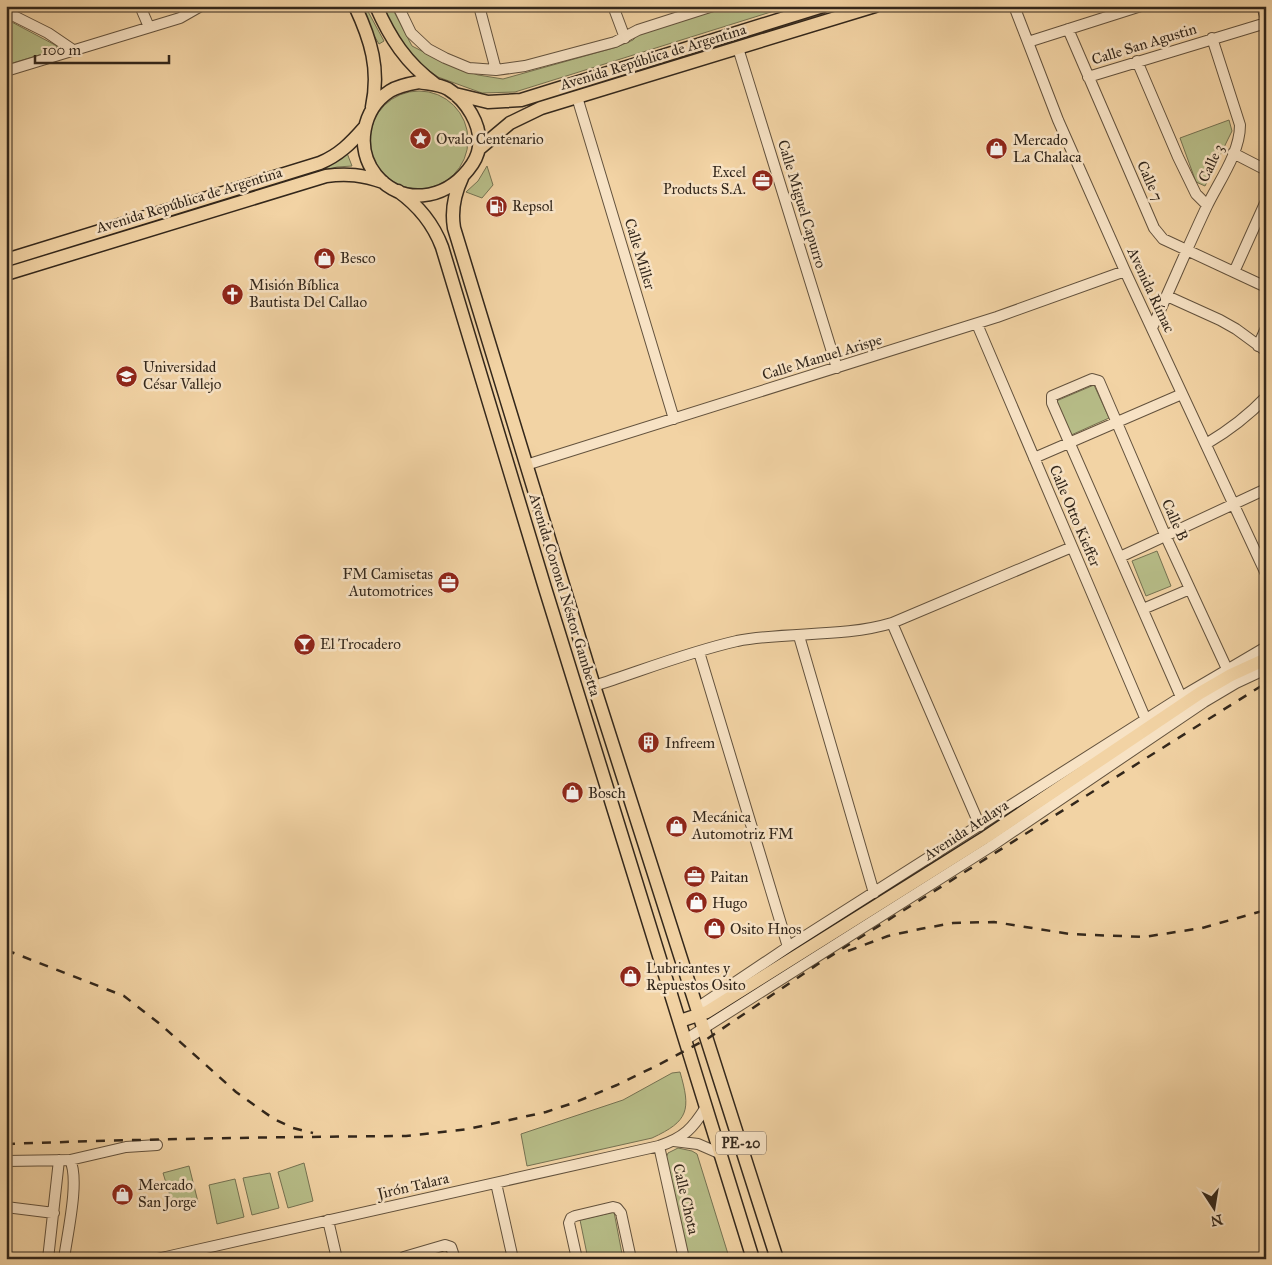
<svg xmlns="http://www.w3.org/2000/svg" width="1272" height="1265" font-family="'IM FELL Great Primer',serif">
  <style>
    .green { fill: #b7bd88; stroke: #757252 }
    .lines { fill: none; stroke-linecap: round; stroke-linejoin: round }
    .minor-casing { stroke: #63523d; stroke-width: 12 }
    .major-casing { stroke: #33271b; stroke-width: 15 }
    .minor { stroke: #f7e2c4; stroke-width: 10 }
    .major { stroke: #f2d3a4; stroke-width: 12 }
    .rail { stroke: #33271b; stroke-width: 2.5; stroke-dasharray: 9 9; stroke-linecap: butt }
    .labels { text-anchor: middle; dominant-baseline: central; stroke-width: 5; stroke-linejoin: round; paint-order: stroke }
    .shield { fill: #f7e2c4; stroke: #6e5f4e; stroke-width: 1 }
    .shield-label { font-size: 14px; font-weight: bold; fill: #33271b }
    .street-label { font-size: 15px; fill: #33271b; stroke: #f7e2c4 }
    .poi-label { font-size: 15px; fill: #33271b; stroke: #f7e2c4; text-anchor: start }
  </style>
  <rect width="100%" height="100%" fill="#f2d3a4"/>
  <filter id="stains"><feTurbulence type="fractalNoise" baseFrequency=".004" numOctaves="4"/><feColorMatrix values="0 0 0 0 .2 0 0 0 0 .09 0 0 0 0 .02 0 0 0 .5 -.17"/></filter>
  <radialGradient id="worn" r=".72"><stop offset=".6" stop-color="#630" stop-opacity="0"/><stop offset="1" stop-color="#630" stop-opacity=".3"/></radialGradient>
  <path class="green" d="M357,6H365L384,41L379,44Z
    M379,6H391L412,46L445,63L478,75L503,79L617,47L633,40L640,33L727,6H790L515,92L482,93L438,77L405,53Z
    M6,19L57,46L56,50L6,65Z
    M370 140a49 49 0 1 1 98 0a49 49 0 1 1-98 0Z
    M1229,120L1232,131L1205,186L1196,182L1180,138Z
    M347,153L352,166L337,167L297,177V173Z
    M487,166L493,185L482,198L466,192L478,181Z
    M1094,385L1109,418L1069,436L1054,402Z
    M1157,551L1171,586L1146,596L1132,561Z
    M680,1072C691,1110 689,1121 652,1138L527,1166L521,1134L623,1100L672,1073Z
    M678,1148L692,1151L697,1154L728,1254L726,1259H688L666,1158L668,1153Z
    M304,1163L313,1201L288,1208L278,1172Z
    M189,1166L198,1202L174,1209L163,1173Z
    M270,1173L279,1208L252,1215L243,1178Z
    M235,1179L244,1217L217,1224L209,1185Z
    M614,1212L623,1259H588L580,1220Z"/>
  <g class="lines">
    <defs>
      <path id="minor" d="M140,6L149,27
        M398,6L411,33L428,49L445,58L469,68L496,70L525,66L615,42L638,30L713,6
        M479,6L496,70
        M613,6L625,38
        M1014,6L1058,120L1125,271L1266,574
        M1262,6L1266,19
        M6,12L48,33L73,50
        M1068,29L1154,228L1163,239L1266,287
        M1028,42L1141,6
        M738,48L837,368
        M1137,61L1178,157L1196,194L1207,205
        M6,71L180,18L201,6
        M1088,77L1266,23
        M577,97L674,419
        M1233,153L1266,170
        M1234,272L1266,201
        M1167,296L1220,320L1236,329L1266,351
        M977,324L1146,720
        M1152,328C1171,287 1188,246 1207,206C1219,181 1240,153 1240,125L1212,38
        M1258,346L1266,328
        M1206,444C1228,431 1248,416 1266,397
        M1034,458L1182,394
        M526,465L997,317L1125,271
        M1120,557L1266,489
        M1143,609L1190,589
        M892,623L980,826
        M799,636L874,893
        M699,652L788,947
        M594,686C641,671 688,652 737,641C788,631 842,638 892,623L1072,547
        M1181,697L1052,403V396L1092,379L1099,381L1166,537L1227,669
        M697,1008L788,947L1181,697L1266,647
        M685,1040L990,847L1204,702L1236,683L1266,669
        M674,1141L698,1144L721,1154
        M659,1146L684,1259
        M6,1161L70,1160L126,1147L157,1145
        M496,1183L513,1259
        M6,1207L54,1213
        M328,1220L337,1259
        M48,1259L59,1160
        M64,1259C67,1235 80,1180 70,1160
        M157,1259L659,1146C684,1138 693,1128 706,1107
        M403,1259L404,1257L445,1245L451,1247L455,1259
        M577,1259L569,1223L571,1218L575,1216L613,1207L617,1208L621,1213L631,1259"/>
      <path id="major" d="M355,6C371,40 380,69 372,107
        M376,6C390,38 406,63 435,84
        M419,82C429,84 439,84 448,89C466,100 482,125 479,147C478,155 473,164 468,170C444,200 402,206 376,175C355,149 362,109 390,91C398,86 408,84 419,82Z
        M455,94L488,102L521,100L823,6
        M479,149L510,123L541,108L875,6
        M462,178C454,195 451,210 454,228L594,686L777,1259
        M398,191C419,206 433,223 442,247L545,588L753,1259
        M6,260L320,163C339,155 351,143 364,128
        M6,274L326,176C347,173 363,175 383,182
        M680,1021L707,1012L986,837L1200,693L1231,675L1266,659"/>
    </defs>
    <use href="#minor" class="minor-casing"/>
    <use href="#major" class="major-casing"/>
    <use href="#minor" class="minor"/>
    <use href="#major" class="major"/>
    <path class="rail" d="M6,950L124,996L160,1024L236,1092L274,1119L293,1128L313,1133
      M848,951L888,936L920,929L953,923L994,922L1070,934L1144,937L1202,928L1266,910
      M6,1144C139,1139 273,1137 406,1136L468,1129L546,1112L576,1102L617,1085L658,1065L707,1039L818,964L1266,683"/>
  </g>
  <defs>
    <symbol id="sight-disc" viewBox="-11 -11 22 22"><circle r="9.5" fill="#8f2418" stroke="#f7e2c4"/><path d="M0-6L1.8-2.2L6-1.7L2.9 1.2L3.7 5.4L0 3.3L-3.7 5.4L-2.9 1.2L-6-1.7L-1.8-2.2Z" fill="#fff"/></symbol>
    <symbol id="shop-disc" viewBox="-11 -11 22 22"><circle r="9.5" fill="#8f2418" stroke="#f7e2c4"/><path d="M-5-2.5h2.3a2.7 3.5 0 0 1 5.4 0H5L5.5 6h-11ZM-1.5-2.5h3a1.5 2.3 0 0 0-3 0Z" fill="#fff"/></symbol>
    <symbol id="office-disc" viewBox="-11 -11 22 22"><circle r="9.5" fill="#8f2418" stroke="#f7e2c4"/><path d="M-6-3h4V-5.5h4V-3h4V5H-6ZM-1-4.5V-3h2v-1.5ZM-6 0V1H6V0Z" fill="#fff"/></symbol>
    <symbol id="fuel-disc" viewBox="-11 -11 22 22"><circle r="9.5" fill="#8f2418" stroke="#f7e2c4"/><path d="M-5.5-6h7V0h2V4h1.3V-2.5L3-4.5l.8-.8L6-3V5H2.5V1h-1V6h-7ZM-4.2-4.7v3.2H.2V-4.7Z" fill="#fff"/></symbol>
    <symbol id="church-disc" viewBox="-11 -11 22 22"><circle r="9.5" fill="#8f2418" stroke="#f7e2c4"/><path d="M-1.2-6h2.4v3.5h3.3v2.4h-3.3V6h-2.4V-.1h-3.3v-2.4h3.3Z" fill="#fff"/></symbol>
    <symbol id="university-disc" viewBox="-11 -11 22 22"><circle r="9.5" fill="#8f2418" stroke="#f7e2c4"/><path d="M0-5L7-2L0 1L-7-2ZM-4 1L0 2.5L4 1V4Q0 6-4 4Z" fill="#fff"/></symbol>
    <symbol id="bar-disc" viewBox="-11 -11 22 22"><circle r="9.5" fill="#8f2418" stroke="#f7e2c4"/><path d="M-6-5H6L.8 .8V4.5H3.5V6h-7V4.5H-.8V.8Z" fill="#fff"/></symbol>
    <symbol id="building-disc" viewBox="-11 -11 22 22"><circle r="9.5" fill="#8f2418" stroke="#f7e2c4"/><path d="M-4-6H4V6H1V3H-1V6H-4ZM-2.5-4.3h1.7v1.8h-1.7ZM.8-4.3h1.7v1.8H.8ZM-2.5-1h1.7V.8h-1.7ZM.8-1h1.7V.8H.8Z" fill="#fff"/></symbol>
  </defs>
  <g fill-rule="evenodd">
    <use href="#sight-disc" x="408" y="126" width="25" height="25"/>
    <use href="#shop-disc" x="984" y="136" width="25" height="25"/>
    <use href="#office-disc" x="750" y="168" width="25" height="25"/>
    <use href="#fuel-disc" x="484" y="194" width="25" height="25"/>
    <use href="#shop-disc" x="312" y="246" width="25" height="25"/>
    <use href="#church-disc" x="220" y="282" width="25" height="25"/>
    <use href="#university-disc" x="114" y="364" width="25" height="25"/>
    <use href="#office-disc" x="436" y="570" width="25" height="25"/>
    <use href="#bar-disc" x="292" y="632" width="25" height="25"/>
    <use href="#building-disc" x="636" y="730" width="25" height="25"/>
    <use href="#shop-disc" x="560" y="780" width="25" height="25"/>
    <use href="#shop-disc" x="664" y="814" width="25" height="25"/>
    <use href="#office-disc" x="682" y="864" width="25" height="25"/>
    <use href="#shop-disc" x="684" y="890" width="25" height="25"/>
    <use href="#shop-disc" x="702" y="916" width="25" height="25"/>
    <use href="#shop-disc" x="618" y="964" width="25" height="25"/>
    <use href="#shop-disc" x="110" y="1182" width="25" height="25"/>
  </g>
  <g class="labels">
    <rect class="shield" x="716" y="1131.5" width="50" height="23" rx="4"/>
    <g class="shield-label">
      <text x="741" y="1143">PE-20</text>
    </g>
    <g class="street-label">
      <text transform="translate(1144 44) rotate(-17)">Calle San Agustin</text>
      <text transform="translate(653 57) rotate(-17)">Avenida República de Argentina</text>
      <text transform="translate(1211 163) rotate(-65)">Calle 3</text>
      <text transform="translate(1150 181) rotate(66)">Calle 7</text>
      <text transform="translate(189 200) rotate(-17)">Avenida República de Argentina</text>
      <text transform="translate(802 204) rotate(73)">Calle Miguel Capurro</text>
      <text transform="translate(640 254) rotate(73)">Calle Miller</text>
      <text transform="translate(1151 290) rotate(65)">Avenida Rímac</text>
      <text transform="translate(822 357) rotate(-17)">Calle Manuel Arispe</text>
      <text transform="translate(1075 516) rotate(67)">Calle Otto Kieffer</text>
      <text transform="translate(1175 520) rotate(66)">Calle B</text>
      <text transform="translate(565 595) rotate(73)">Avenida Coronel Néstor Gambetta</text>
      <text transform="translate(966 830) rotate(-33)">Avenida Atalaya</text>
      <text transform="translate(413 1186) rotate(-13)">Jirón Talara</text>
      <text transform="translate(686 1199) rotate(77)">Calle Chota</text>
    </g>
    <g class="poi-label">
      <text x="436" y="139">Ovalo Centenario</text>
      <text x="1013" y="140">Mercado<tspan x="1013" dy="17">La Chalaca</tspan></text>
      <text x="746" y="172" text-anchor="end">Excel<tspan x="746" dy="17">Products S.A.</tspan></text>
      <text x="512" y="206">Repsol</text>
      <text x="340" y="258">Besco</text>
      <text x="249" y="285">Misión Bíblica<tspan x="249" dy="17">Bautista Del Callao</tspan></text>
      <text x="143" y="367">Universidad<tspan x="143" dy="17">César Vallejo</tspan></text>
      <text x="433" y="574" text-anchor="end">FM Camisetas<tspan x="433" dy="17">Automotrices</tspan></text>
      <text x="320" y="644">El Trocadero</text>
      <text x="665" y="743">Infreem</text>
      <text x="588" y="793">Bosch</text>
      <text x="692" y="817">Mecánica<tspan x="692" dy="17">Automotriz FM</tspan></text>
      <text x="710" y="877">Paitan</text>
      <text x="712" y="903">Hugo</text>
      <text x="730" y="929">Osito Hnos</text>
      <text x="646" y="968">Lubricantes y<tspan x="646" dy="17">Repuestos Osito</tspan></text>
      <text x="138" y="1185">Mercado<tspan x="138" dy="17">San Jorge</tspan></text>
    </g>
  </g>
  <rect width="1272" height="1265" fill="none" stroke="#f2d3a4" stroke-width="25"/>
  <rect x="8" y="8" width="1257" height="1250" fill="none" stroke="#33271b" stroke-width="2.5"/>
  <rect x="12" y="12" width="1247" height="1240" fill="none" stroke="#33271b"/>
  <g transform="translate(1214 1208) rotate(168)" stroke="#f7e2c4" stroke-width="4" paint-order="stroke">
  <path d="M0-4L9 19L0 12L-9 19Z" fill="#33271b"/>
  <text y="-8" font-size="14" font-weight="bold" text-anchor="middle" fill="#33271b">N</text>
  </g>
  <path d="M35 55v8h134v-8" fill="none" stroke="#33271b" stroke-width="2.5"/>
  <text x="42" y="55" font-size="15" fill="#33271b" stroke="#f7e2c4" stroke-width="4" paint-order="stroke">100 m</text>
  <rect width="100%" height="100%" filter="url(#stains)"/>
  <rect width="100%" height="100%" fill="url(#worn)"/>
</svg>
